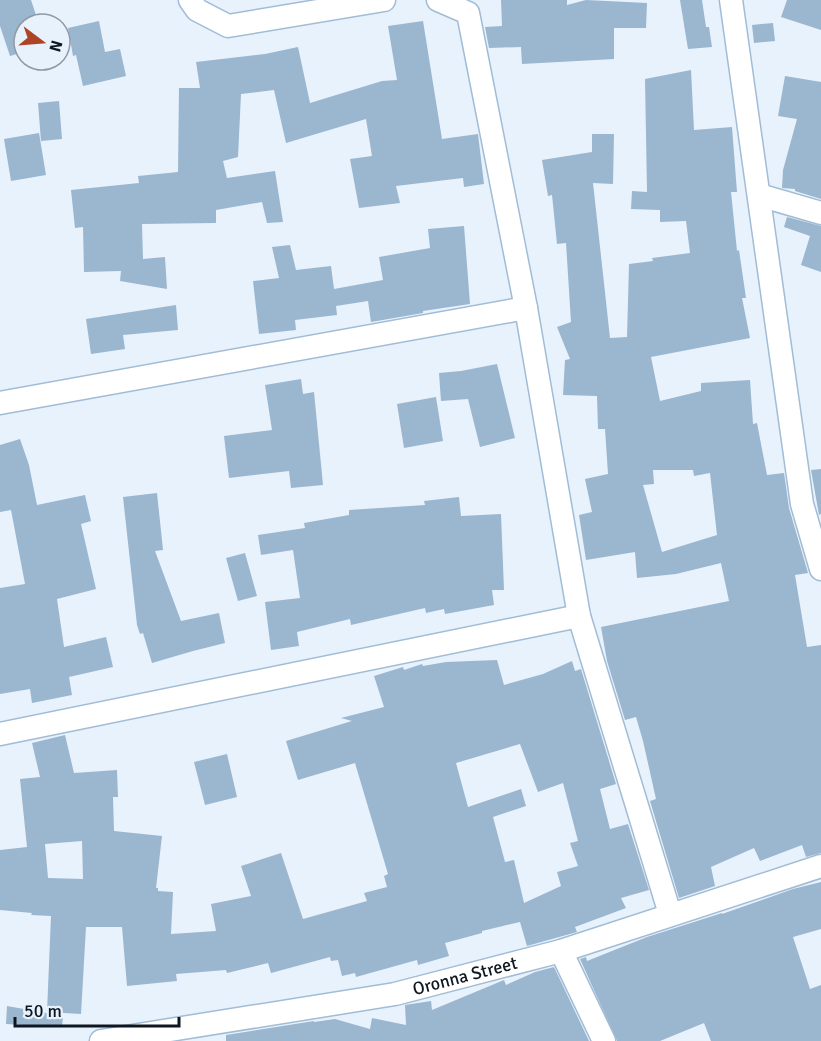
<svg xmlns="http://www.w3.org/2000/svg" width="821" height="1041" font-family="Signika,sans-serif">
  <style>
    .building { fill: #9bb6cf; fill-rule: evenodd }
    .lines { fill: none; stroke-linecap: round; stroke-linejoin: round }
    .street-casing { stroke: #a2bcd5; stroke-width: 25 }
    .street { stroke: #fff; stroke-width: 22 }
    .labels { text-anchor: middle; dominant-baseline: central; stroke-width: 5; stroke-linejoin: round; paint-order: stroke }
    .street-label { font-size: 18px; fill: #0e1720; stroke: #e7f2fd }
  </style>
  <rect width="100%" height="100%" fill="#e7f2fd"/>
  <path class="building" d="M0,0H31L39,24H24V52L10,56L0,26Z
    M501,0H567V5L586,0L647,3L646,28H614V59L522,64L521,47L489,48L485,27L502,26Z
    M680,0H702L706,27H709L712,47L688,49Z
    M787,0H821V30L781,17Z
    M99,21L105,52L120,49L126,76L83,86L76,55L73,56L68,28Z
    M423,21L442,139L478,134L484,184L464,187L463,178L396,186L400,203L359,208L350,159L372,156L366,119L286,143L274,90L241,94L238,157L223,161L227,178L275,171L283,222L267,223L262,202L216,210V223L142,224L143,259L165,257L167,289L120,281L121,271L84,272L83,227L75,228L71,190L139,183L138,176L178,172L179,88H200L196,62L265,54L298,47L310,103L382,81L397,80L388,26Z
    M773,23L775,41L754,43L752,25Z
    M691,70L694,130L732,127L737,192H731L737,251L739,250L746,298H742L750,338L651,357L660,401L701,391V383L750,380L753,424L757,423L767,475L784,473L789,508L808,573L795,575L807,647L821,645V853L806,857L802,845L760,861L754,848L711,867L715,886L679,898L650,801L656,799L643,741L636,717L625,720L607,661L601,627L729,601L721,563L676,574L637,578L635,552L586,560L579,515L592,512L585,479L608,474L605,429H598L597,396L563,395L565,360L570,359L557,327L571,322L566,243L557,244L552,195L548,196L542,160L592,152V134H614L613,184L593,183L610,338L627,337L629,264L653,261L652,258L690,253L686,221L660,222V210L631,209L632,191L647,192L645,79ZM653,470H693L694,476L710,473L717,535L662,552L643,485L654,484Z
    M785,76L821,82V199L795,191V189L782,188L783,170L797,119L778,116Z
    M59,101L62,139L41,141L38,103Z
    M39,133L46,175L11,181L4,139Z
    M787,217L821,226V272L801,265L810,236L784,227Z
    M464,226L470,304L423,311V313L371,322L368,301L336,306L337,315L295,320L296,330L259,334L253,281L279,278L272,247L290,245L296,270L331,266L334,289L383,280L379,257L430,248L428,229Z
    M176,305L178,330L123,335L125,349L91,354L86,319Z
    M497,364L515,438L480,447L468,399L441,401L439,373L461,371Z
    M301,379L303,394L314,392L323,485L291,488L289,471L229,478L224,436L272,430L265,385Z
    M436,397L443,441L404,448L397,404Z
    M20,439L29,465L37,505L85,495L91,521L81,524L96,589L57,599L64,647L106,637L113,667L69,677L72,695L32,703L30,689L0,694V588L25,584L11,510L0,512V445Z
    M821,469V514L819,515L811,470Z
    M157,493L163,550L155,551L181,621L219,613L225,643L193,651L152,663L143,633L140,634L137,625L123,497Z
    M459,497L461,516L501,514L504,590H492L494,605L445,614L444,609L426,613L425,608L351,625L350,619L297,632L299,646L271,650L265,602L300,598L293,550L261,555L258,535L305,528L304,523L349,515V510L425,505L424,501Z
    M245,553L257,596L238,601L226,558Z
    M497,660L504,685L543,674L572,661L575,671L581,669L616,784L600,789L610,829L628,824L649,890L621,898L626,908L575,927L577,932L527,946L520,922L482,931V933L445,943L449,956L418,965L417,960L356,977L355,973L342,976L338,960L331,961L330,957L271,973L268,963L227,973L226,970L176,974L177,981L127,986L122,927H86L81,1014L47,1012L51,916L31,915L32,913L0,910V850L27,847L20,779L40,777L32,743L65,735L74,773L117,770L118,797H113L114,831L162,836L156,888H158V891L173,892L171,934L216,931L211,904L251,896L241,866L281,853L303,919L367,901L364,893L387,887L384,876L388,874L355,763L298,780L286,741L352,721L341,718L384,707L374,676L403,667L404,670L422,664L423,666L446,662ZM520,744L538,792L563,783L578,841L570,843L578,866L557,872L561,886L524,903L514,860L505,862L493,817L526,806L521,789L468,807L456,763ZM82,841L83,879L48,878L45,844Z
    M227,754L237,797L205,805L194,762Z
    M821,882V929L793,937L810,989L821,985V1041H711L704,1023L660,1041H617L580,959L586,957L587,961L647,937L722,913V914L793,889Z
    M554,967L589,1041H226V1035L314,1021V1022L335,1019L370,1029L372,1018L406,1025L405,1005L431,1001L432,1010L504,980L506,985L535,972Z
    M7,1006L63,1016L62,1027L6,1024Z"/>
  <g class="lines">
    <defs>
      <g id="street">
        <path d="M190,0L197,10L228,26L384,0"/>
        <path d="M438,0L468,13L526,308L579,616L670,914"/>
        <path d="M731,0L802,504L821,569"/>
        <path d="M759,195L821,213"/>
        <path d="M0,403L526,308"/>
        <path d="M0,734L579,616"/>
        <path d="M561,951L604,1041"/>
        <path id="s1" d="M101,1041L395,994L561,951L821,866"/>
      </g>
    </defs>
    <use href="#street" class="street-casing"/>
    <use href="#street" class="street"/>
  </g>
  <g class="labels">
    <g class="street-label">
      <text stroke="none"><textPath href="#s1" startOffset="370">Oronna Street</textPath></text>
    </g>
  </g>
  <g transform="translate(42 42) rotate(106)"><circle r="28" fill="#e7f2fd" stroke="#909aa5" stroke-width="1.5"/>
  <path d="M0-4.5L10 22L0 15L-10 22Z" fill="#ad4426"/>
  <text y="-9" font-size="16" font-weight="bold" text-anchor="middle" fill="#0e1720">N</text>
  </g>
  <path d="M15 1017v9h164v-9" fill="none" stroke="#0e1720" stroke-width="3"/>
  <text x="24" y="1017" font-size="18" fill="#0e1720" stroke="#e7f2fd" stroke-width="4.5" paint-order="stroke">50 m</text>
</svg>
